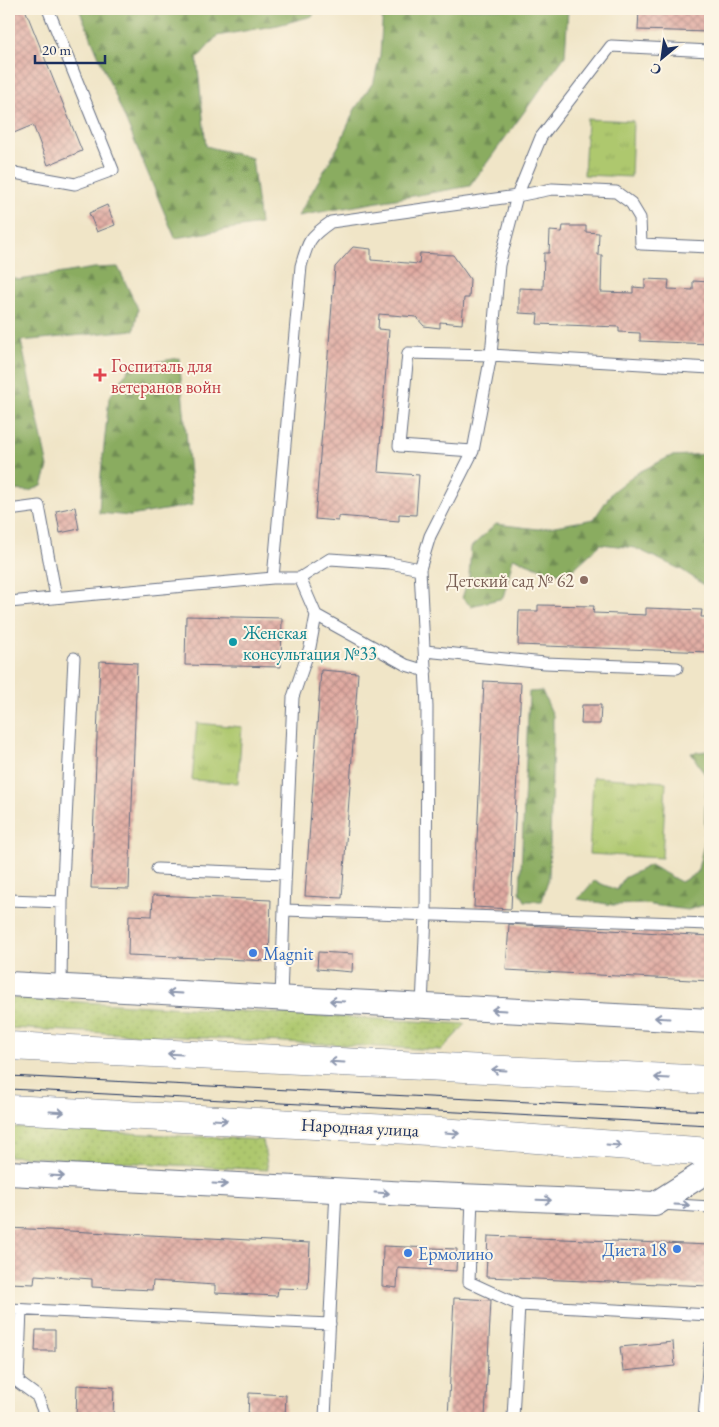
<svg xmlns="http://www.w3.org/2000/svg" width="719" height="1427" font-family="'EB Garamond',serif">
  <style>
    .grass { fill: url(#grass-dots); stroke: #647c66 }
    .forest { fill: url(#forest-firs); stroke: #526e60 }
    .park { fill: url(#park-tufts); stroke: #647c66 }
    .building { fill: url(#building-cross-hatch) }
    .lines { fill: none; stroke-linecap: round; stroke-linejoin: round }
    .service-casing { stroke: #666f83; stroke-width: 13 }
    .minor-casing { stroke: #666f83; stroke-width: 26 }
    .primary-casing { stroke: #666f83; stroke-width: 29 }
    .service { stroke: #fff; stroke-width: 11 }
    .minor { stroke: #fff; stroke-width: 24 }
    .primary { stroke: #fff; stroke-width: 28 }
    .tram { stroke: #1b2f5e; stroke-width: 1 }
    .oneway { stroke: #8d97ae }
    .health-dot { fill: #e0444e; stroke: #fcf5e5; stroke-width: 2 }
    .education-dot { fill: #8d6e63; stroke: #fcf5e5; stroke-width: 2 }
    .culture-dot { fill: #0f9aa8; stroke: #fcf5e5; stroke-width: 2 }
    .shop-dot { fill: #3f7fe0; stroke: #fcf5e5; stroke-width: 2 }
    .labels { text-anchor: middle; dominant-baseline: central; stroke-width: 4; stroke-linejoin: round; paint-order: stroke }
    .health-label { font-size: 18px; fill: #be3a42; stroke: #fcf5e5; text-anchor: start }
    .education-label { font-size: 18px; fill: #785e54; stroke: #fcf5e5; text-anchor: end }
    .culture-label { font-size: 18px; fill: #0d838f; stroke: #fcf5e5; text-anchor: start }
    .shop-label { font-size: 18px; fill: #366cbe; stroke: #fcf5e5; text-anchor: start }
    .street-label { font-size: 18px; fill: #1b2f5e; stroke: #fcf5e5 }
  </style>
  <defs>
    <pattern id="grass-dots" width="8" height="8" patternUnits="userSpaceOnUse" patternTransform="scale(1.25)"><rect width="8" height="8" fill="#aec86e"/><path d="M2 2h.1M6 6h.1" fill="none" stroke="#95ac62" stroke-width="1.8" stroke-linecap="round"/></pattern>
    <pattern id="forest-firs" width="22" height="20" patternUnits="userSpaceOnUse" patternTransform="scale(1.25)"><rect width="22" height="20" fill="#8aac61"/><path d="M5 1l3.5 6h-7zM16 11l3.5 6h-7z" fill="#708c53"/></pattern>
    <pattern id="park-tufts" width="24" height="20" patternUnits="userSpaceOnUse" patternTransform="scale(1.25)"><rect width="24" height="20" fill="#aec86e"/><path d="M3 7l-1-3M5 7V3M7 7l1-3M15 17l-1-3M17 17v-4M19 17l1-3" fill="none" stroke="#95ac62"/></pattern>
    <pattern id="building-cross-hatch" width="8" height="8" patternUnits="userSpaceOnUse" patternTransform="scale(1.25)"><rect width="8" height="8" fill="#e1aaa1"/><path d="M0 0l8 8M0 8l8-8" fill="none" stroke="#b68b86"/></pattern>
  </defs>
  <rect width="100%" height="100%" fill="#fcf5e5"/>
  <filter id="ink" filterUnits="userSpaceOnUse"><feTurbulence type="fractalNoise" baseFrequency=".02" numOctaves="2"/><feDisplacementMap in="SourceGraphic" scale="10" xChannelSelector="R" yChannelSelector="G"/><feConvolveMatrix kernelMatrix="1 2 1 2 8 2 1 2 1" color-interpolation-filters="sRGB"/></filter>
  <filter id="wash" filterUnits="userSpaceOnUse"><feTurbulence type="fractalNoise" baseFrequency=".0096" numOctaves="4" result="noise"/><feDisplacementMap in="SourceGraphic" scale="20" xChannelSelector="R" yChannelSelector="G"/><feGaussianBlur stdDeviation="1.12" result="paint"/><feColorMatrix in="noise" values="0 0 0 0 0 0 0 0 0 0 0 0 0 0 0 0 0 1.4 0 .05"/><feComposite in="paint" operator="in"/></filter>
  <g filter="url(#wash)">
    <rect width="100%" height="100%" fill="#f0e5c7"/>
    <path class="grass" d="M9,998L466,1024L441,1050L9,1028Z
      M9,1127L263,1140L268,1170L9,1156Z"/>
    <path class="forest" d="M79,9H314L313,16L278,25L217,36L197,59L206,146L252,158L260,224L175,238Z
      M383,9H568L565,56L470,186L298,216L339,145L355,109L374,81L380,55Z
      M118,267L138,309L134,330L21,341L48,467L42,486L29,491L9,490V277L19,280L94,268Z
      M179,358L193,505L130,516L99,513L101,474L109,398L131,366Z
      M710,454V589L682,570L635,548L601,544L569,573H552L513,558L503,598L471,606L462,598L469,576L471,547L496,524L538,529L594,519L613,491L635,474L671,456Z
      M542,691L553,715V739L549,877L542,901H525L520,892L529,692Z
      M707,751L710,754V899L707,904L688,910L645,904L613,905L578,899L594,881L617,890L624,878L650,865L681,882L697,873L704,844L706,776L691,753Z"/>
    <path class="park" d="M587,119L633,121L631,177L584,175Z
      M197,723L242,727L238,783L192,780Z
      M593,777L666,782L662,858L589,854Z"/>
    <g id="blocks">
      <path class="building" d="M9,9H25L82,151L48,165L33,125L9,135Z
        M639,9H710V32L638,30Z
        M107,205L115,225L97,232L89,213Z
        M563,226H586V232L599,233L598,255H602L601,292L633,293V287L645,288V279L669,280L668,289L693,290V281L710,282V344L640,341V333L619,332V327L537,324L538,314L519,313V288L543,289L544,253H549L550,231L562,232Z
        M353,247L371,249V260L419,264L420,253L453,255L470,279L469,298H464L462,324L440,322V328L424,326L416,317L379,314L378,329L389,330L378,472L419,475L416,515L399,514V521L338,516V521L315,519L335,267Z
        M75,507L79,529L60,533L56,511Z
        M538,605L594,606L593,613L646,615V608L702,610L701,617H710V652L518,645L519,611H538Z
        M186,616L282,618L281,667L185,665Z
        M100,661L137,663L129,889L91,888Z
        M321,670L358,673L342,898L305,896Z
        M484,681L521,683L511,909L474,907Z
        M582,705H601L600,724H581Z
        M153,895L271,900L269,961L128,955L129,915L152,916Z
        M509,924L710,936V981L506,970Z
        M318,952L353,954L352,972L317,969Z
        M9,1228L310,1243L308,1289L278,1288L277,1296L215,1293V1285L153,1281L152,1290L92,1287V1279L35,1275L34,1284L9,1283Z
        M488,1236L710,1245V1286L486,1277Z
        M383,1246L457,1249L456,1271L398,1268L397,1288L382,1286Z
        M454,1298L491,1300L485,1418H448Z
        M36,1330H55V1351H35Z
        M673,1342L675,1366L623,1371L620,1347Z
        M77,1385L114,1387L113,1418H76Z
        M249,1393L286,1395L285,1418H248Z"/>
    </g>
  </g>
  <g filter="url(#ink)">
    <use href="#blocks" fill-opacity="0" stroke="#666f83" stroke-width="1"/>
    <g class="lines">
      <defs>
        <path id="service" d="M9,172L75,184L113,170L48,9
          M473,451L399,446L408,353L491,355L499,265L517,196L541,137L611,46L710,51
          M9,510L39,506L56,597
          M420,569L430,536L473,451L491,355L710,368
          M273,578L301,266C308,241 309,237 331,222L517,196L552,189L616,192L631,203L640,218L641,244L710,247
          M300,578L316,615L406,665L426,671
          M9,602L273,578H300L330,559L390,563L420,569L427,707L426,914L422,1006
          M316,615L310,647L293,697L284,910L710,924
          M425,651L545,663L677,668
          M157,869L285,874
          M9,900L62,902L61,987
          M62,902L74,658
          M281,998L284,910
          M472,1197L469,1282L519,1305
          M661,1204L710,1207
          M9,1309L330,1324
          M21,1310L18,1382L37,1396L46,1418
          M325,1418L336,1190
          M513,1418L519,1305L710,1315
          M704,1418L710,1346"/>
        <path id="minor" d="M9,984L710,1021
          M9,1173L409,1194L655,1204L710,1169"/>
        <path id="primary" d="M9,1046L710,1080
          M9,1109L428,1131L710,1152"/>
      </defs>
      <use href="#service" class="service-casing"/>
      <use href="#minor" class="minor-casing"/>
      <use href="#primary" class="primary-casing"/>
      <use href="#service" class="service"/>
      <use href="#minor" class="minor"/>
      <use href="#primary" class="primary"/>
      <path class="tram" d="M9,1076L710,1111
        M9,1089L710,1125"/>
    </g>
    <defs><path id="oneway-shaft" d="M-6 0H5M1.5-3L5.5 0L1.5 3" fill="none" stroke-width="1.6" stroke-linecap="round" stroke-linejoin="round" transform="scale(1.25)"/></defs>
    <g class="oneway">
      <use href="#oneway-shaft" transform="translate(175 993) rotate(-177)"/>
      <use href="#oneway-shaft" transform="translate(337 1001) rotate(-177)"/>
      <use href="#oneway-shaft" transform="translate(499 1010) rotate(-177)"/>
      <use href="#oneway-shaft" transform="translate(662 1018) rotate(-177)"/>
      <use href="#oneway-shaft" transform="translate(175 1054) rotate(-177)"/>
      <use href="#oneway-shaft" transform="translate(337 1062) rotate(-177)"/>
      <use href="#oneway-shaft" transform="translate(499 1070) rotate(-177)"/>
      <use href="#oneway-shaft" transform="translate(662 1078) rotate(-177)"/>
      <use href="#oneway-shaft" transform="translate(57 1112) rotate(3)"/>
      <use href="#oneway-shaft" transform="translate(220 1120) rotate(3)"/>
      <use href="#oneway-shaft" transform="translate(452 1133) rotate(4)"/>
      <use href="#oneway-shaft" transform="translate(614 1145) rotate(4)"/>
      <use href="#oneway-shaft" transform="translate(57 1176) rotate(3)"/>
      <use href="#oneway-shaft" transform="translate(220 1184) rotate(3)"/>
      <use href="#oneway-shaft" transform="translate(382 1193) rotate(3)"/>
      <use href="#oneway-shaft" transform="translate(544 1200) rotate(2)"/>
      <use href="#oneway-shaft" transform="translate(682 1205) rotate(3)"/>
    </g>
  </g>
  <path class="health-dot" d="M97.5 367.5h5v5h5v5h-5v5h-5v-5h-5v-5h5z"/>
  <circle class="education-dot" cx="584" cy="580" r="5"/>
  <circle class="culture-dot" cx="233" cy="642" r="5"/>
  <g class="shop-dot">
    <circle cx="253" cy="953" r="5"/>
    <circle cx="677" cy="1249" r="5"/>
    <circle cx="408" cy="1253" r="5"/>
  </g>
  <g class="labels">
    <g class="health-label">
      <text x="111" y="365">Госпиталь для<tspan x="111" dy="21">ветеранов войн</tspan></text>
    </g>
    <g class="education-label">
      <text x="574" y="580">Детский сад № 62</text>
    </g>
    <g class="culture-label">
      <text x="243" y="632">Женская<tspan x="243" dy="21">консультация №33</tspan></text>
    </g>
    <g class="shop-label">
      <text x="263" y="953">Magnit</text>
      <text x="667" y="1249" text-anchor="end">Диета 18</text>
      <text x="418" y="1253">Ермолино</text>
    </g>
    <g class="street-label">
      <text transform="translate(360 1127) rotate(3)">Народная улица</text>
    </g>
  </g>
  <rect width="719" height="1427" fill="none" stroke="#fcf5e5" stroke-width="30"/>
  <g transform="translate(662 58) rotate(209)" stroke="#fcf5e5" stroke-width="4" paint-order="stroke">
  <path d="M0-4L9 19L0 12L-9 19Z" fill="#1b2f5e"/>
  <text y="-8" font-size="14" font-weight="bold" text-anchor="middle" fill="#1b2f5e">С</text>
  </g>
  <path d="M35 55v8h70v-8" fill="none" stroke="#1b2f5e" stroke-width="2.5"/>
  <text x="42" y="55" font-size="15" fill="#1b2f5e" stroke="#fcf5e5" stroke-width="4" paint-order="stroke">20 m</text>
</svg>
